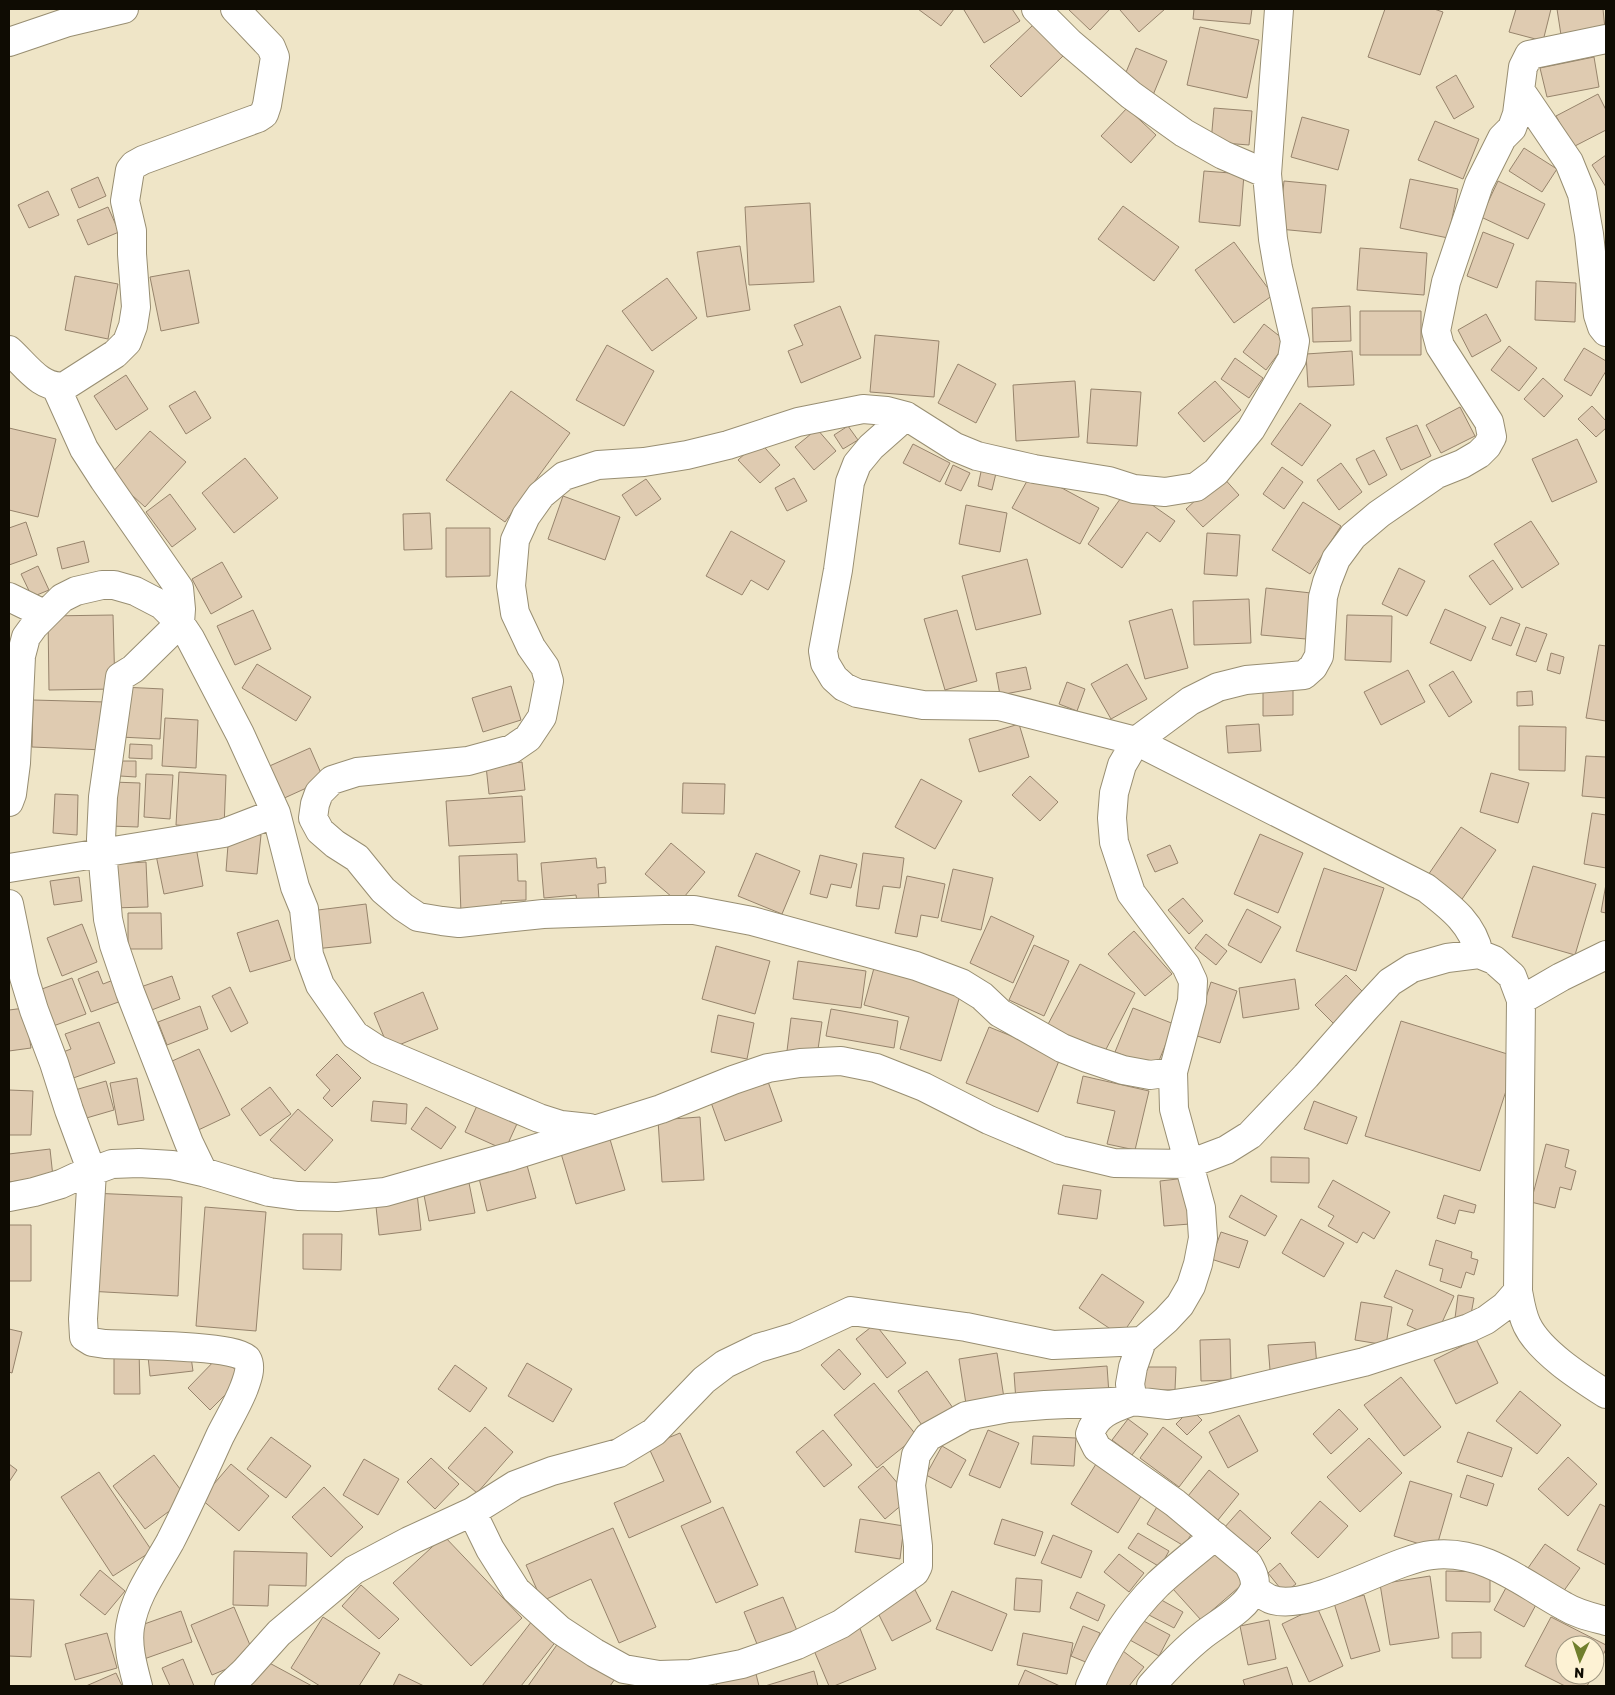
<svg xmlns="http://www.w3.org/2000/svg" width="1615" height="1695" font-family="Rubik,sans-serif">
  <style>
    .building { fill: #dfcbb1; stroke: #97846c }
    .lines { fill: none; stroke-linecap: round; stroke-linejoin: round }
    .street-casing { stroke: #988e72; stroke-width: 30 }
    .primary-casing { stroke: #988e72; stroke-width: 30 }
    .street { stroke: #fff; stroke-width: 28 }
    .primary { stroke: #fff; stroke-width: 28 }
  </style>
  <rect width="100%" height="100%" fill="#efe5c7"/>
  <path class="building" d="M918,9H954L941,26Z
    M966,9H1012L1020,21L984,43L964,10Z
    M1068,9H1110L1090,30Z
    M1121,9H1165L1139,32L1120,10Z
    M1194,9H1252L1250,24L1193,19Z
    M1385,9H1434L1443,12L1420,75L1368,57Z
    M1516,9H1551L1543,41L1509,32Z
    M1557,9H1603L1605,29L1561,35Z
    M1033,25L1064,55L1021,97L990,66Z
    M1200,27L1259,40L1247,98L1187,85Z
    M1136,48L1167,61L1153,95L1122,82Z
    M1594,57L1599,87L1547,97L1540,68Z
    M1456,75L1474,107L1454,119L1436,87Z
    M1598,94L1606,110V130L1573,147L1556,116Z
    M1127,108L1156,135L1131,163L1101,136Z
    M1214,108L1252,111L1249,145L1211,142Z
    M1302,117L1349,130L1338,170L1291,157Z
    M1435,121L1479,139L1463,179L1418,160Z
    M1524,148L1557,169L1542,192L1509,171Z
    M1606,155V187L1592,165Z
    M1204,171L1244,174L1240,226L1199,222Z
    M98,177L106,196L79,208L71,189Z
    M1410,179L1458,189L1448,238L1400,228Z
    M1284,181L1326,185L1321,233L1279,229Z
    M1498,181L1545,204L1528,239L1481,217Z
    M48,191L59,215L29,228L18,205Z
    M810,203L814,282L749,285L745,207Z
    M1123,206L1179,247L1154,281L1098,239Z
    M108,207L119,232L88,245L77,220Z
    M1483,232L1514,244L1497,288L1467,276Z
    M1234,242L1273,295L1234,323L1195,270Z
    M740,246L750,310L707,317L697,252Z
    M1360,248L1427,253L1424,295L1357,290Z
    M189,270L199,323L161,331L150,277Z
    M75,276L118,284L108,339L65,330Z
    M667,278L697,318L652,351L622,311Z
    M1536,281L1576,283L1575,322L1535,320Z
    M840,306L861,358L801,383L788,351L803,345L794,325Z
    M1350,306L1351,341L1313,342L1312,308Z
    M1360,311H1421V355H1360Z
    M1486,314L1501,341L1472,357L1458,330Z
    M1264,324L1287,342L1266,370L1243,352Z
    M875,335L939,341L934,397L870,392Z
    M607,345L654,371L624,426L576,400Z
    M1509,346L1537,368L1519,391L1491,370Z
    M1584,348L1606,361V371L1591,396L1564,380Z
    M1352,351L1354,385L1308,387L1306,354Z
    M1235,358L1263,378L1249,398L1221,379Z
    M958,364L996,384L976,423L938,403Z
    M126,375L148,409L116,430L94,396Z
    M1543,378L1563,396L1544,417L1524,399Z
    M1075,381L1079,437L1016,441L1013,385Z
    M1215,381L1241,410L1204,442L1178,413Z
    M1091,389L1141,392L1137,446L1087,443Z
    M195,391L211,418L186,434L169,406Z
    M511,391L570,433L505,522L446,480Z
    M1300,403L1331,425L1302,466L1271,444Z
    M1592,406L1606,421V428L1596,437L1578,419Z
    M1460,407L1475,436L1441,453L1426,425Z
    M1417,425L1431,456L1401,470L1386,438Z
    M848,426L858,440L843,449L834,435Z
    M9,428L56,439L38,517L9,510Z
    M817,429L836,451L814,470L795,447Z
    M150,431L186,462L145,507L110,475Z
    M1577,439L1597,482L1552,502L1532,459Z
    M759,441L780,465L760,483L738,460Z
    M913,444L950,463L940,482L903,463Z
    M1374,450L1387,475L1369,485L1356,459Z
    M245,458L278,498L234,533L202,493Z
    M1341,463L1362,492L1339,510L1317,480Z
    M953,465L970,473L961,491L945,484Z
    M982,467L997,469L992,490L978,486Z
    M1282,467L1303,482L1284,509L1263,494Z
    M1032,472L1099,508L1080,544L1012,508Z
    M1222,476L1239,495L1203,527L1186,509Z
    M794,478L807,501L787,511L775,488Z
    M646,479L661,499L636,516L622,495Z
    M1128,488L1175,521L1160,542L1147,532L1122,568L1088,544Z
    M170,494L196,529L172,547L146,512Z
    M563,496L620,517L605,560L548,539Z
    M1303,502L1341,526L1310,574L1272,550Z
    M966,505L1007,513L1000,552L959,544Z
    M430,513L432,549L404,550L403,514Z
    M1531,521L1559,564L1522,588L1494,544Z
    M26,522L37,555L9,565V528Z
    M446,528H490V576L446,577Z
    M731,531L785,561L768,590L751,580L742,595L706,576Z
    M1207,533L1240,535L1237,576L1204,574Z
    M84,541L89,562L62,569L57,548Z
    M1027,559L1041,614L976,630L962,576Z
    M1493,560L1513,589L1490,605L1469,576Z
    M222,562L242,597L211,614L192,579Z
    M38,566L49,590L32,597L21,574Z
    M1399,568L1425,581L1407,616L1382,604Z
    M1266,588L1311,593L1306,639L1261,635Z
    M1249,599L1251,643L1194,645L1193,601Z
    M1172,609L1188,668L1145,679L1129,621Z
    M1445,609L1486,627L1471,661L1430,643Z
    M253,610L271,649L235,665L217,626Z
    M957,610L977,681L945,690L924,619Z
    M113,615L115,689L49,690L48,616Z
    M1347,615L1392,616L1391,662L1345,660Z
    M1501,617L1520,624L1511,646L1492,639Z
    M1526,627L1547,634L1536,662L1516,655Z
    M1599,645L1606,646V721L1586,718Z
    M1551,653L1564,657L1560,674L1547,670Z
    M257,664L311,697L296,721L242,688Z
    M1127,664L1147,699L1111,719L1091,684Z
    M1026,667L1031,689L1000,695L996,673Z
    M1408,670L1425,702L1381,725L1364,692Z
    M1453,671L1472,702L1449,717L1429,685Z
    M1067,682L1085,689L1077,711L1059,704Z
    M511,686L521,720L483,732L472,698Z
    M122,687L163,689L160,739L120,737Z
    M1263,689H1293V715L1263,716Z
    M1532,691L1533,705L1517,706V692Z
    M33,700L106,702L104,750L32,747Z
    M165,718L198,720L196,768L162,766Z
    M1019,724L1029,757L979,772L969,739Z
    M1259,724L1261,751L1228,753L1226,726Z
    M1519,726L1566,727L1565,771L1519,770Z
    M130,744L152,745V759L129,758Z
    M310,748L324,780L280,800L265,768Z
    M1586,756L1606,757V798L1582,796Z
    M120,761H136V777L120,776Z
    M522,762L525,790L489,794L486,766Z
    M179,772L226,775L224,828L176,825Z
    M1491,773L1529,783L1518,823L1480,812Z
    M146,774L173,775L170,819L144,817Z
    M1030,776L1058,802L1040,821L1012,795Z
    M921,779L962,801L935,849L895,827Z
    M112,782L140,783L138,827L110,826Z
    M683,783L725,784L724,814L682,813Z
    M55,794L78,795L77,835L53,833Z
    M522,796L525,842L449,846L446,801Z
    M1592,813L1606,815V868L1584,864Z
    M1461,827L1496,850L1460,902L1426,878Z
    M229,832L261,835L257,874L226,871Z
    M1260,834L1303,853L1278,913L1234,894Z
    M671,843L705,872L679,903L645,874Z
    M1170,845L1178,863L1155,872L1147,855Z
    M196,847L203,886L164,894L156,855Z
    M756,853L800,871L782,914L738,896Z
    M863,853L904,858L900,888L883,886L879,909L856,906Z
    M517,854L518,881H526V900L501,901L502,913L461,914L459,856Z
    M820,855L857,864L851,888L831,884L827,898L810,894Z
    M596,858L597,868L605,867L606,883L598,884L599,900L577,902L576,895L544,898L541,863Z
    M146,862L148,907L111,908L109,864Z
    M1533,866L1596,884L1575,955L1512,937Z
    M1324,868L1384,888L1356,971L1296,951Z
    M953,869L993,878L981,930L941,921Z
    M907,876L945,884L938,918L921,915L917,937L895,933Z
    M79,877L82,901L54,905L50,881Z
    M1606,884V913L1601,912Z
    M1183,898L1203,921L1189,934L1168,910Z
    M366,904L371,943L315,949L310,911Z
    M1247,909L1281,927L1261,963L1228,945Z
    M128,913H161L162,949H128Z
    M991,916L1034,936L1013,983L970,963Z
    M278,920L291,960L250,972L237,933Z
    M82,924L97,962L62,976L47,938Z
    M1134,931L1172,974L1145,996L1108,954Z
    M1206,934L1227,951L1216,965L1195,948Z
    M1034,945L1069,961L1044,1016L1009,1000Z
    M716,946L770,961L755,1014L702,999Z
    M798,961L866,971L861,1008L793,999Z
    M1080,964L1135,993L1102,1057L1046,1028Z
    M874,968L961,992L941,1061L900,1049L909,1017L864,1005Z
    M98,971L103,984L116,979L124,1000L91,1012L78,979Z
    M1346,975L1365,994L1334,1024L1315,1005Z
    M172,976L180,999L144,1013L135,989Z
    M72,978L86,1014L45,1029L31,993Z
    M1295,979L1299,1009L1243,1018L1239,988Z
    M1211,982L1237,991L1220,1043L1194,1035Z
    M230,987L248,1023L231,1032L212,996Z
    M423,992L438,1029L389,1049L374,1013Z
    M200,1006L208,1029L167,1045L158,1022Z
    M25,1008L31,1048L9,1051V1010Z
    M1133,1008L1174,1024L1156,1068L1115,1052Z
    M831,1009L898,1021L894,1048L826,1036Z
    M718,1015L754,1023L747,1059L711,1052Z
    M791,1018L822,1022L817,1056L787,1051Z
    M1401,1021L1517,1057L1480,1171L1365,1136Z
    M99,1022L115,1063L65,1081L55,1055L71,1049L65,1034Z
    M989,1027L1061,1056L1038,1112L966,1083Z
    M199,1049L230,1115L192,1133L161,1066Z
    M337,1054L361,1078L332,1107L323,1098L330,1090L316,1075Z
    M766,1076L782,1121L725,1141L709,1097Z
    M1083,1076L1149,1091L1135,1150L1107,1144L1115,1111L1077,1103Z
    M137,1078L144,1120L118,1125L110,1083Z
    M106,1081L114,1110L83,1119L75,1090Z
    M270,1087L291,1114L260,1136L241,1109Z
    M9,1090L33,1091L31,1135H9Z
    M481,1097L521,1115L505,1150L465,1132Z
    M373,1101L407,1104L406,1124L371,1121Z
    M1314,1101L1357,1117L1347,1144L1304,1129Z
    M426,1107L456,1127L441,1149L411,1129Z
    M298,1109L333,1140L305,1171L270,1140Z
    M700,1117L704,1180L662,1182L658,1120Z
    M609,1136L625,1190L576,1204L560,1150Z
    M1546,1144L1569,1150L1565,1167L1576,1171L1571,1190L1560,1187L1555,1208L1531,1202Z
    M50,1149L53,1177L9,1182V1154Z
    M1271,1157L1309,1158V1183L1271,1182Z
    M525,1158L536,1198L487,1211L477,1170Z
    M468,1178L475,1213L429,1221L422,1185Z
    M1186,1178L1190,1224L1164,1226L1160,1181Z
    M1333,1180L1390,1212L1374,1239L1363,1232L1357,1243L1328,1226L1334,1216L1318,1207Z
    M1063,1185L1101,1190L1097,1219L1058,1214Z
    M91,1193L182,1197L178,1296L87,1291Z
    M417,1193L421,1230L379,1235L375,1197Z
    M1241,1195L1277,1216L1265,1236L1229,1217Z
    M1444,1195L1476,1205L1474,1213L1459,1210L1455,1224L1437,1218Z
    M205,1207L266,1212L256,1331L196,1326Z
    M1301,1219L1344,1243L1324,1277L1282,1253Z
    M9,1225H31V1281H9Z
    M1221,1232L1248,1241L1239,1268L1211,1259Z
    M303,1234H342L341,1270L303,1269Z
    M1436,1240L1472,1252L1471,1258L1478,1260L1474,1275L1466,1272L1461,1288L1440,1281L1443,1269L1429,1265Z
    M1396,1270L1454,1296L1435,1338L1407,1325L1413,1310L1384,1297Z
    M1102,1274L1144,1302L1121,1336L1079,1308Z
    M1458,1295L1474,1298L1470,1320L1455,1318Z
    M1361,1302L1392,1307L1386,1345L1355,1340Z
    M875,1324L906,1363L887,1378L856,1339Z
    M9,1329L22,1332L12,1373L9,1372Z
    M1230,1339L1231,1380L1201,1381L1200,1340Z
    M1476,1339L1498,1383L1456,1404L1434,1360Z
    M1315,1342L1317,1367L1270,1370L1268,1345Z
    M114,1349H139L140,1394H114Z
    M839,1349L861,1374L844,1390L821,1365Z
    M190,1350L193,1371L150,1376L148,1356Z
    M997,1353L1004,1398L966,1404L959,1359Z
    M220,1355L243,1377L210,1410L188,1388Z
    M527,1363L572,1389L553,1422L508,1396Z
    M455,1365L487,1388L470,1412L438,1389Z
    M1107,1366L1109,1394L1016,1401L1014,1373Z
    M1144,1367H1176L1175,1390H1144Z
    M927,1371L953,1408L924,1428L898,1391Z
    M1401,1377L1441,1427L1404,1456L1364,1405Z
    M874,1383L917,1436L877,1468L834,1415Z
    M1520,1391L1561,1425L1537,1454L1496,1421Z
    M1191,1409L1202,1420L1187,1435L1176,1424Z
    M1339,1409L1358,1429L1331,1454L1313,1434Z
    M1239,1415L1258,1451L1228,1468L1209,1432Z
    M1128,1419L1148,1434L1132,1455L1112,1440Z
    M485,1427L513,1452L477,1493L448,1468Z
    M1163,1427L1202,1457L1179,1487L1140,1458Z
    M823,1430L852,1465L824,1487L796,1452Z
    M988,1430L1019,1443L1000,1488L969,1475Z
    M1468,1432L1512,1448L1502,1477L1457,1462Z
    M680,1433L711,1502L629,1538L614,1503L664,1481L648,1446Z
    M1033,1436L1076,1438L1074,1466L1031,1464Z
    M271,1437L311,1466L286,1498L247,1469Z
    M1369,1438L1402,1473L1360,1512L1327,1477Z
    M942,1446L966,1460L951,1488L926,1475Z
    M154,1455L187,1498L145,1529L113,1486Z
    M1568,1457L1597,1484L1568,1516L1538,1489Z
    M431,1458L459,1484L435,1509L407,1482Z
    M364,1459L399,1479L378,1515L343,1495Z
    M9,1464L17,1470L9,1482Z
    M231,1464L269,1496L239,1531L201,1499Z
    M1096,1464L1143,1493L1118,1533L1071,1504Z
    M883,1466L910,1498L885,1519L858,1487Z
    M1209,1470L1239,1494L1218,1520L1188,1496Z
    M99,1472L152,1551L113,1576L61,1497Z
    M1467,1475L1494,1484L1487,1506L1460,1497Z
    M1410,1481L1452,1494L1436,1549L1394,1536Z
    M324,1487L363,1527L331,1557L292,1517Z
    M1320,1501L1348,1526L1318,1558L1291,1533Z
    M1600,1504L1606,1507V1565L1577,1550Z
    M1158,1505L1195,1528L1184,1546L1147,1524Z
    M723,1507L758,1585L716,1603L681,1526Z
    M1240,1510L1271,1538L1254,1555L1224,1528Z
    M860,1519L904,1526L900,1559L855,1552Z
    M1002,1519L1043,1532L1035,1556L994,1544Z
    M613,1528L656,1627L619,1643L591,1579L542,1601L526,1565Z
    M1138,1533L1169,1551L1160,1567L1128,1548Z
    M1053,1535L1092,1551L1081,1578L1041,1563Z
    M444,1536L522,1618L471,1666L393,1583Z
    M1545,1544L1580,1568L1563,1592L1528,1568Z
    M1218,1550L1246,1581L1201,1620L1173,1589Z
    M234,1551L307,1553L306,1586L269,1585L268,1606L233,1605Z
    M1119,1554L1144,1573L1129,1592L1104,1572Z
    M1280,1563L1296,1584L1284,1593L1268,1573Z
    M100,1570L125,1591L105,1615L80,1595Z
    M1446,1571L1490,1572V1602L1446,1601Z
    M1430,1576L1439,1638L1390,1645L1380,1584Z
    M1016,1578L1042,1580L1040,1612L1014,1610Z
    M912,1584L931,1621L892,1641L873,1603Z
    M1508,1584L1538,1601L1524,1627L1494,1610Z
    M361,1585L399,1619L379,1639L342,1606Z
    M952,1591L1007,1614L992,1651L936,1629Z
    M1077,1592L1105,1605L1098,1621L1070,1608Z
    M1364,1595L1380,1651L1351,1659L1334,1603Z
    M783,1597L798,1633L759,1649L744,1612Z
    M1156,1597L1183,1612L1174,1628L1147,1614Z
    M9,1599L34,1600L31,1657L9,1656Z
    M234,1607L255,1657L212,1675L191,1625Z
    M1317,1607L1343,1666L1309,1682L1282,1624Z
    M181,1611L192,1642L144,1659L133,1628Z
    M323,1617L380,1653L359,1686H320L291,1668Z
    M1551,1617L1606,1645V1649L1595,1671V1645H1565V1675H1593L1587,1686H1565L1525,1666Z
    M1138,1618L1170,1635L1159,1656L1128,1639Z
    M1269,1620L1276,1659L1248,1665L1240,1626Z
    M532,1621L557,1640L521,1686H482Z
    M857,1621L876,1669L834,1686H829L810,1641Z
    M1083,1626L1100,1633L1088,1663L1071,1656Z
    M1481,1632V1658H1452V1633Z
    M107,1633L117,1668L75,1680L65,1644Z
    M1023,1633L1073,1643L1067,1674L1017,1665Z
    M561,1639L617,1676L610,1686H528Z
    M1123,1651L1144,1667L1129,1686H1098Z
    M183,1659L194,1686H170L162,1668Z
    M262,1659L312,1686H246Z
    M1287,1667L1293,1686H1245L1243,1680Z
    M755,1670L759,1686H717L715,1679Z
    M1025,1670L1060,1686H1018Z
    M814,1671L818,1686H765Z
    M116,1673L122,1686H86Z
    M399,1674L424,1686H393Z"/>
  <g class="lines">
    <defs>
      <path id="street" d="M1036,9L1070,43L1131,95L1184,133L1223,155L1267,174
        M1520,90L1569,162L1582,194L1589,234L1598,315L1602,327L1606,332
        M9,350C25,364 41,390 65,386L115,354L127,342L133,326L136,307L132,254V231L125,201L130,170L134,165L143,160L258,118L264,114L267,105L275,57L271,47L235,9
        M56,387L84,449L104,480L179,588L181,609L180,623L133,669L120,677L103,797L101,839L108,919L114,945L130,992L189,1143L203,1172
        M906,416L871,447L857,464L850,482L838,570L823,651L825,663L834,678L844,687L857,693L923,705L999,706L1136,741L1426,888C1449,906 1473,923 1479,954
        M9,597L44,614
        M9,802L12,794L16,763L21,656L26,637L34,626L62,598L76,591L102,585H114L135,591L162,605L180,623L190,638L240,734L276,813L295,887L304,909L309,955L320,985L355,1035L378,1050L539,1118L561,1125L589,1128
        M9,868L224,833L276,813
        M9,904L24,977L34,1010L54,1063L69,1110L92,1172L83,1319L84,1337L92,1342L105,1344C127,1345 237,1345 247,1359C252,1367 247,1380 244,1388C238,1404 228,1420 220,1436C204,1471 188,1507 170,1542C155,1569 135,1595 130,1627C127,1646 133,1667 138,1686
        M1521,1000L1561,977L1606,955
        M1173,1072L1150,1075L1123,1070L1087,1058L1062,1048L1000,1013L982,996L961,983L916,966L752,921L694,910H664L543,914L459,923L442,921L418,917L403,907L383,890L357,858L335,844L320,831L313,818L315,804L319,793L332,780L357,772L468,761L512,749L528,738L542,717L549,681L545,667L531,647L515,613L511,586L515,540L526,516L541,495L564,476L598,465L644,462L687,455L728,445L798,422L863,409L887,411L906,416L955,447L977,456L1034,469L1109,481L1134,489L1165,492L1196,487L1216,472L1251,429L1292,359L1295,341L1278,268L1273,239L1267,174L1279,9
        M9,1197L34,1192L61,1184L76,1177L112,1164L139,1163L172,1165L203,1172L269,1192L298,1196L337,1197L385,1192L512,1156L661,1109L733,1080L768,1068L800,1063L841,1061L876,1068L924,1087L989,1120L1060,1150L1114,1163L1189,1164L1226,1150L1250,1135L1306,1076L1365,1009L1390,982L1412,968L1447,958L1479,954L1494,960L1512,976L1521,1000L1518,1291C1520,1302 1522,1315 1527,1325C1540,1352 1581,1378 1606,1394
        M472,1512L490,1549L516,1590L560,1630L595,1653L624,1669L659,1675L691,1674L742,1664L797,1645L841,1624L915,1572L918,1566V1546L911,1485L916,1455L928,1437L966,1416L1008,1408L1045,1405L1133,1401L1168,1405L1208,1399L1364,1362L1469,1328L1486,1320L1505,1306L1518,1291
        M1254,1589C1259,1592 1265,1597 1270,1599C1308,1614 1389,1560 1432,1555C1484,1549 1522,1583 1564,1606C1577,1614 1591,1617 1606,1621
        M229,1686L244,1672L279,1633L354,1570L409,1541L472,1512L515,1485L552,1471L619,1453L654,1432L704,1380L725,1364L758,1348L795,1337L851,1311L966,1327L1053,1345L1142,1341
        M1090,1686C1106,1648 1129,1613 1158,1584C1176,1567 1196,1552 1215,1536
        M1151,1686C1167,1668 1184,1650 1203,1635C1218,1623 1247,1608 1254,1589C1257,1580 1252,1571 1248,1564L1175,1503L1097,1448L1090,1434C1096,1413 1114,1408 1133,1401L1130,1384L1133,1367L1142,1341L1166,1320L1180,1305L1191,1286L1198,1264L1203,1238L1201,1208L1174,1109L1173,1072L1192,1001L1193,981L1186,966L1131,893L1114,842L1112,818L1114,793L1122,765L1136,741L1190,701L1218,687L1246,680L1304,675L1313,667L1319,656L1323,597L1327,582L1336,559L1353,536L1379,514L1437,474L1462,464L1479,454L1487,446L1492,437L1489,422L1440,346L1436,331L1446,282L1479,184L1502,138L1512,128L1517,114L1523,67L1529,55L1606,39"/>
      <path id="primary" d="M9,42L65,23L124,9"/>
    </defs>
    <use href="#street" class="street-casing"/>
    <use href="#primary" class="primary-casing"/>
    <use href="#street" class="street"/>
    <use href="#primary" class="primary"/>
  </g>
  <rect width="1615" height="1695" fill="none" stroke="#0f0c03" stroke-width="20"/>
  <g transform="translate(1580 1660) rotate(183)"><circle r="24" fill="#fdf2d4" stroke="#9e9680"/>
  <path d="M0-4L9 19L0 12L-9 19Z" fill="#707f2d"/>
  <text y="-8" font-size="14" font-weight="bold" text-anchor="middle" fill="#0f0c03">N</text>
  </g>
</svg>
